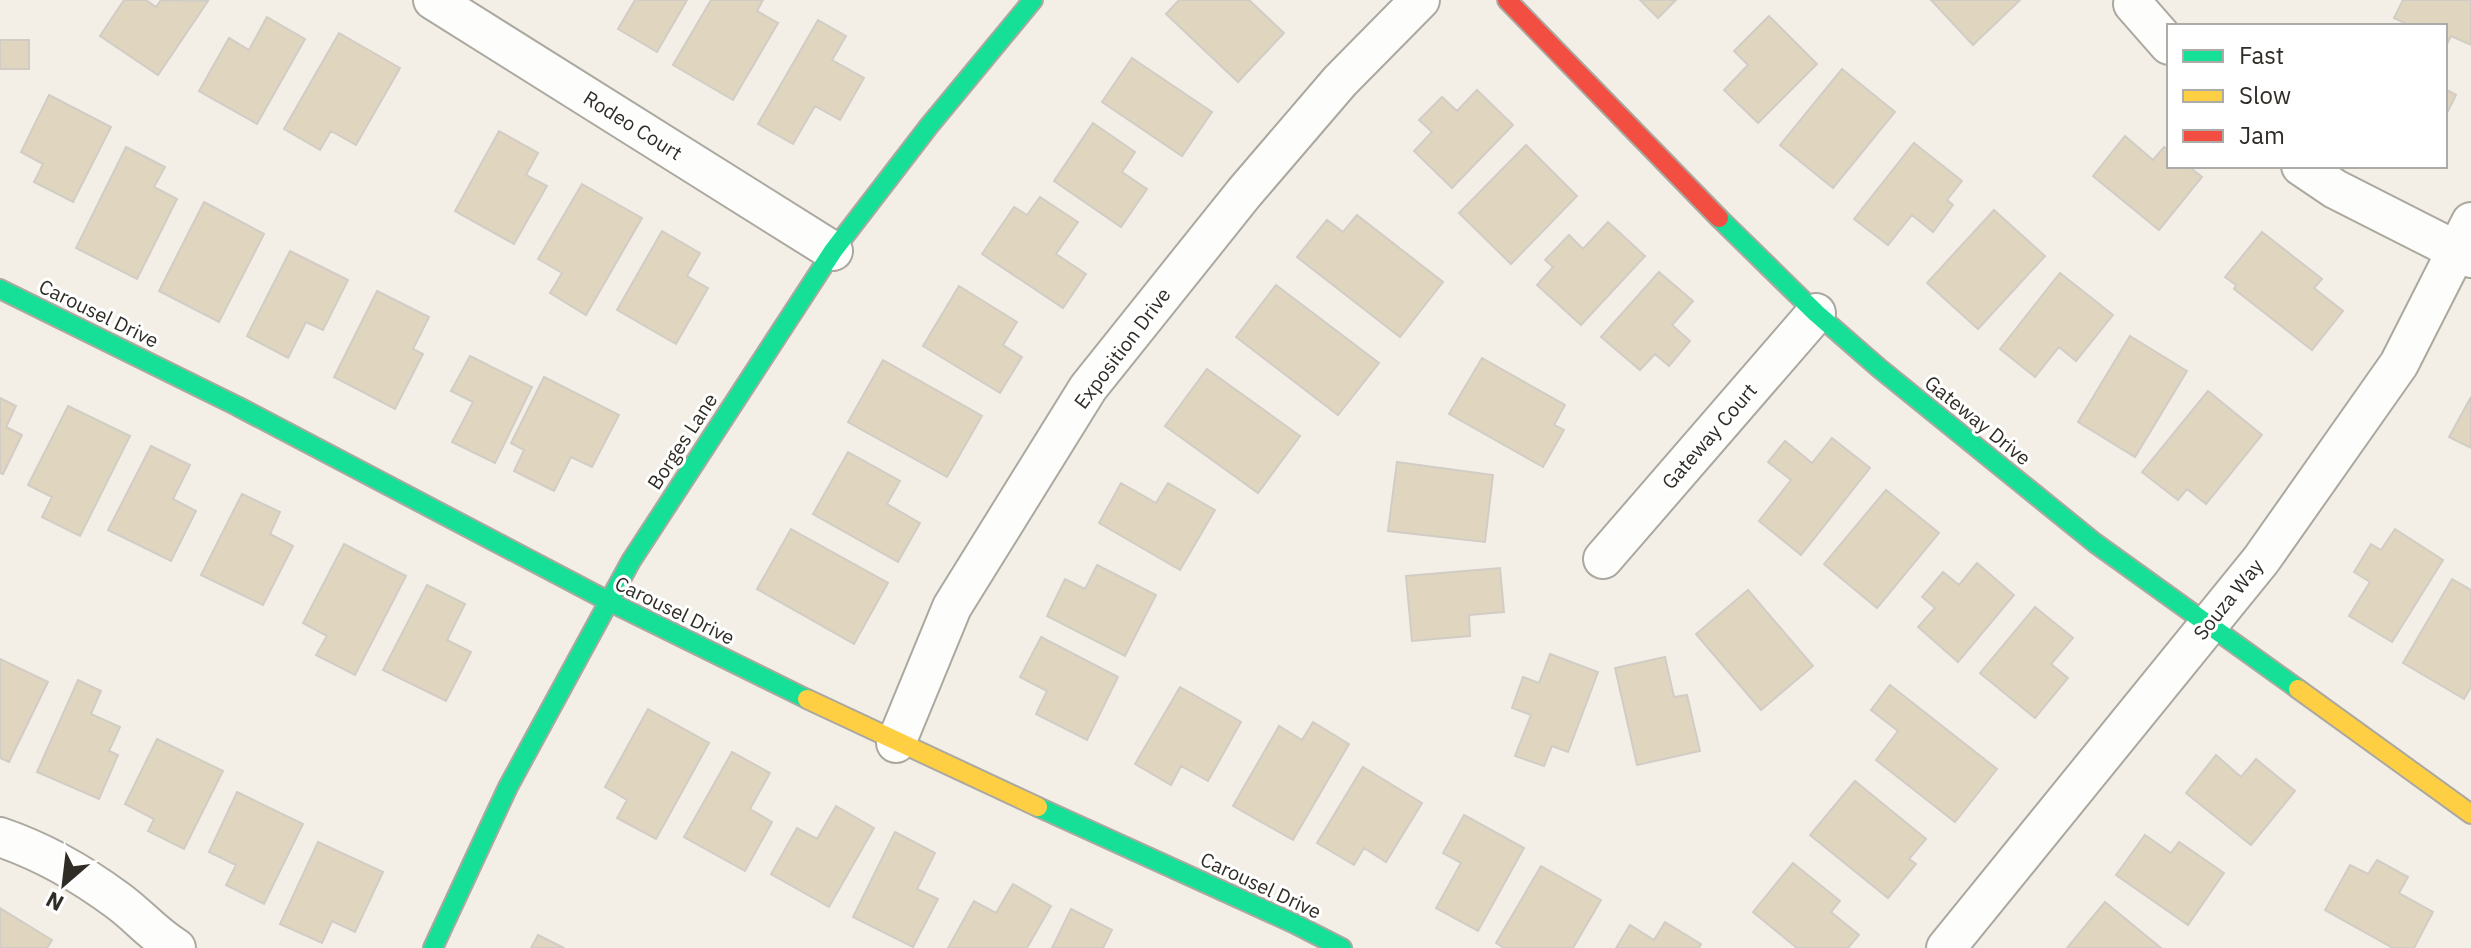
<svg xmlns="http://www.w3.org/2000/svg" width="2471" height="948" font-family="'IBM Plex Sans',sans-serif">
  <style>
    .building { fill: #e0d5be; stroke: #d1cdc6; stroke-width: 2 }
    .lines { fill: none; stroke-linecap: round; stroke-linejoin: round }
    .street-casing { stroke: #aba8a0; stroke-width: 42 }
    .fast-casing { stroke: #aba8a0; stroke-width: 22 }
    .slow-casing { stroke: #aba8a0; stroke-width: 22 }
    .jam-casing { stroke: #aba8a0; stroke-width: 22 }
    .street { stroke: #fdfdfb; stroke-width: 38 }
    .fast { stroke: #16e098; stroke-width: 18 }
    .slow { stroke: #ffcf43; stroke-width: 18 }
    .jam { stroke: #f24e42; stroke-width: 18 }
    .labels { text-anchor: middle; dominant-baseline: central; stroke-width: 6; stroke-linejoin: round; paint-order: stroke }
    .street-label { font-size: 20px; fill: #302d26; stroke: #fff }
  </style>
  <rect width="100%" height="100%" fill="#f4efe6"/>
  <path class="building" d="M124,0H146L156,7L161,0L208,1L158,75L100,36Z
    M635,0H687L657,52L618,29Z
    M711,0H763L757,11L778,23L733,100L673,65Z
    M1179,0H1249L1284,33L1238,82L1166,14Z
    M1640,0H1676L1658,18Z
    M1931,0H2020L1973,45Z
    M2403,0H2471V45L2451,36L2445,48V26H2411L2394,18Z
    M1769,16L1817,64L1758,123L1724,90L1748,65L1734,51Z
    M267,17L305,39L257,124L199,91L229,38L249,50Z
    M818,20L846,36L832,60L864,78L840,120L815,106L793,144L758,124Z
    M339,33L400,68L356,145L331,131L320,150L284,129Z
    M0,40H29V69H0Z
    M1132,58L1212,112L1182,156L1102,102Z
    M1842,69L1895,112L1833,188L1780,145Z
    M2445,89L2456,95L2445,117Z
    M1477,90L1513,125L1452,188L1414,151L1432,132L1419,120L1442,97L1457,111Z
    M49,95L111,127L73,202L34,182L43,164L21,152Z
    M1093,123L1135,152L1122,172L1147,189L1121,227L1054,181Z
    M499,131L538,153L526,175L547,186L514,244L455,211Z
    M2125,136L2153,160L2164,147L2169,150V166H2188L2202,177L2159,230L2093,176Z
    M1914,143L1962,181L1947,200L1953,205L1933,232L1912,215L1888,245L1854,219Z
    M1526,145L1577,196L1511,264L1459,213Z
    M126,147L165,167L154,187L177,199L137,279L76,248Z
    M582,184L642,218L586,315L550,293L562,273L538,259Z
    M1040,197L1078,222L1056,254L1086,274L1063,308L982,254L1014,207L1027,215Z
    M204,202L264,234L219,322L159,291Z
    M1994,210L2045,256L1978,329L1927,283Z
    M1357,215L1443,282L1400,337L1297,257L1327,220L1343,232Z
    M1608,222L1645,256L1581,325L1537,285L1553,267L1545,260L1569,235L1583,249Z
    M662,231L700,253L687,276L708,288L676,344L617,310Z
    M2262,232L2322,279L2314,288L2343,311L2312,350L2234,289L2236,285L2225,277Z
    M290,251L348,280L323,330L306,322L288,358L247,336Z
    M1659,272L1693,301L1672,325L1690,341L1669,366L1655,354L1640,370L1601,337Z
    M2060,273L2113,315L2076,361L2059,347L2035,377L2000,349Z
    M1276,285L1379,363L1338,415L1236,337Z
    M959,286L1017,322L1003,345L1022,357L1000,393L923,346Z
    M377,291L429,317L413,349L423,354L395,409L334,377Z
    M2130,336L2187,371L2135,457L2078,422Z
    M470,356L532,387L495,463L452,442L473,402L451,391Z
    M1482,358L1565,405L1554,425L1564,430L1543,467L1449,414Z
    M883,360L982,416L947,477L848,422Z
    M1207,369L1300,436L1258,493L1165,426Z
    M544,377L619,415L592,467L571,457L554,491L514,471L524,450L511,443Z
    M2208,391L2262,435L2206,504L2187,489L2178,500L2142,472Z
    M2471,397V448L2449,437Z
    M0,398L16,406L6,427L22,435L3,474L0,473Z
    M68,406L130,436L80,536L42,517L52,497L28,485Z
    M1832,438L1870,468L1801,555L1759,521L1791,480L1768,462L1785,441L1812,463Z
    M151,446L190,465L173,499L196,511L171,561L108,530Z
    M848,452L900,481L887,504L920,523L898,562L813,514Z
    M1397,462L1493,475L1485,542L1388,531Z
    M1121,483L1156,503L1168,483L1215,510L1180,570L1099,523Z
    M1886,490L1939,533L1877,608L1824,564Z
    M242,494L280,512L270,534L293,546L263,605L201,575Z
    M791,529L888,583L854,644L757,589Z
    M2395,529L2443,560L2392,642L2349,616L2370,582L2354,572L2371,544L2381,550Z
    M344,544L406,576L355,675L316,655L327,636L303,623Z
    M1977,563L2014,595L1958,662L1918,627L1935,608L1922,597L1943,572L1959,585Z
    M1097,565L1156,595L1125,656L1047,616L1065,579L1085,589Z
    M1500,568L1504,612L1469,615L1470,636L1412,641L1406,576Z
    M2452,579L2471,590V687L2464,699L2403,663Z
    M427,585L465,604L447,640L471,652L446,701L383,670Z
    M1748,590L1813,666L1761,710L1696,634Z
    M2035,607L2073,638L2051,664L2068,678L2035,718L1980,673Z
    M1041,637L1118,677L1087,740L1036,714L1047,691L1020,677Z
    M1550,654L1598,672L1568,752L1552,746L1544,766L1515,756L1531,715L1512,708L1523,677L1539,683Z
    M1665,657L1674,697L1687,695L1700,751L1637,765L1615,668Z
    M0,659L48,682L9,762L0,758Z
    M78,680L101,691L91,714L120,727L109,751L118,755L99,799L37,772Z
    M1890,685L1997,769L1955,822L1876,760L1898,731L1871,710Z
    M1180,687L1241,722L1208,781L1181,766L1171,785L1135,764Z
    M648,709L709,743L656,839L617,818L627,800L605,787Z
    M1313,722L1349,744L1293,840L1233,806L1279,726L1302,740Z
    M157,739L223,771L184,849L148,831L154,819L125,804Z
    M732,752L770,773L750,809L772,822L745,871L684,837Z
    M2216,755L2241,777L2256,759L2295,791L2251,845L2186,793Z
    M1363,767L1422,803L1386,862L1364,848L1354,865L1317,843Z
    M1855,781L1926,839L1909,859L1916,864L1888,898L1810,835Z
    M237,792L303,824L264,904L226,885L236,865L209,852Z
    M836,806L874,828L829,907L771,874L797,828L817,839Z
    M1464,815L1524,848L1478,931L1436,908L1461,863L1443,853Z
    M895,832L935,853L917,889L938,899L913,947L853,917Z
    M2145,835L2171,853L2179,842L2224,873L2188,925L2116,875Z
    M318,842L383,872L355,932L332,921L322,943L280,924Z
    M2377,860L2408,877L2399,893L2433,912L2414,948H2393L2325,910L2350,865L2368,874Z
    M1793,863L1840,901L1831,912L1859,935L1848,948H1797L1753,912Z
    M1541,866L1601,900L1573,948H1504L1496,943Z
    M1013,884L1051,906L1027,948H948L974,901L996,913Z
    M2105,902L2161,948H2067Z
    M0,908L52,940L47,948H0Z
    M1071,909L1112,930L1103,948H1052Z
    M1665,922L1701,944L1699,948H1616L1630,925L1654,940Z
    M538,935L564,948H531Z"/>
  <g class="lines">
    <defs>
      <path id="street" d="M433,0L833,251
        M2133,4L2169,45
        M2301,166L2335,189L2471,258
        M1603,559L1816,313
        M896,743L952,607L1088,388L1244,193L1340,81L1420,0
        M0,837C41,851 82,874 117,900C138,915 154,935 176,948
        M1946,948L2261,560L2399,364L2471,222"/>
      <path id="fast" d="M1719,218L1816,313L1879,368L2095,543L2298,689
        M0,289L237,406L608,601L807,699
        M1038,807L1293,923L1342,948
        M433,948L508,787L631,561L833,251L929,126L1033,0"/>
      <path id="slow" d="M2298,689L2471,814
        M807,699L1038,807"/>
      <path id="jam" d="M1507,0L1719,218"/>
    </defs>
    <use href="#street" class="street-casing"/>
    <use href="#fast" class="fast-casing"/>
    <use href="#slow" class="slow-casing"/>
    <use href="#jam" class="jam-casing"/>
    <use href="#street" class="street"/>
    <use href="#fast" class="fast"/>
    <use href="#slow" class="slow"/>
    <use href="#jam" class="jam"/>
  </g>
  <g class="labels">
    <g class="street-label">
      <text transform="translate(633 125) rotate(32)">Rodeo Court</text>
      <text transform="translate(99 313) rotate(26)">Carousel Drive</text>
      <text transform="translate(1122 348) rotate(-53)">Exposition Drive</text>
      <text transform="translate(1978 420) rotate(39)">Gateway Drive</text>
      <text transform="translate(1709 436) rotate(-49)">Gateway Court</text>
      <text transform="translate(682 441) rotate(-57)">Borges Lane</text>
      <text transform="translate(2228 599) rotate(-51)">Souza Way</text>
      <text transform="translate(675 610) rotate(26)">Carousel Drive</text>
      <text transform="translate(1261 885) rotate(25)">Carousel Drive</text>
    </g>
  </g>
  <rect x="2167" y="24" width="280" height="144" fill="#ffffff" stroke="#acaba8" stroke-width="2"/>
  <rect x="2183" y="50" width="40" height="12" fill="#16e098" stroke="#acaba8" stroke-width="2"/>
  <text x="2239" y="64" font-size="24" fill="#302d26">Fast</text>
  <rect x="2183" y="90" width="40" height="12" fill="#ffcf43" stroke="#acaba8" stroke-width="2"/>
  <text x="2239" y="104" font-size="24" fill="#302d26">Slow</text>
  <rect x="2183" y="130" width="40" height="12" fill="#f24e42" stroke="#acaba8" stroke-width="2"/>
  <text x="2239" y="144" font-size="24" fill="#302d26">Jam</text>
  <g transform="translate(64 884) rotate(208)" stroke="#ffffff" stroke-width="6" paint-order="stroke">
  <path d="M0-6L14 30L0 20L-14 30Z" fill="#302d26"/>
  <text y="-12" font-size="22" font-weight="bold" text-anchor="middle" fill="#302d26">N</text>
  </g>
</svg>
